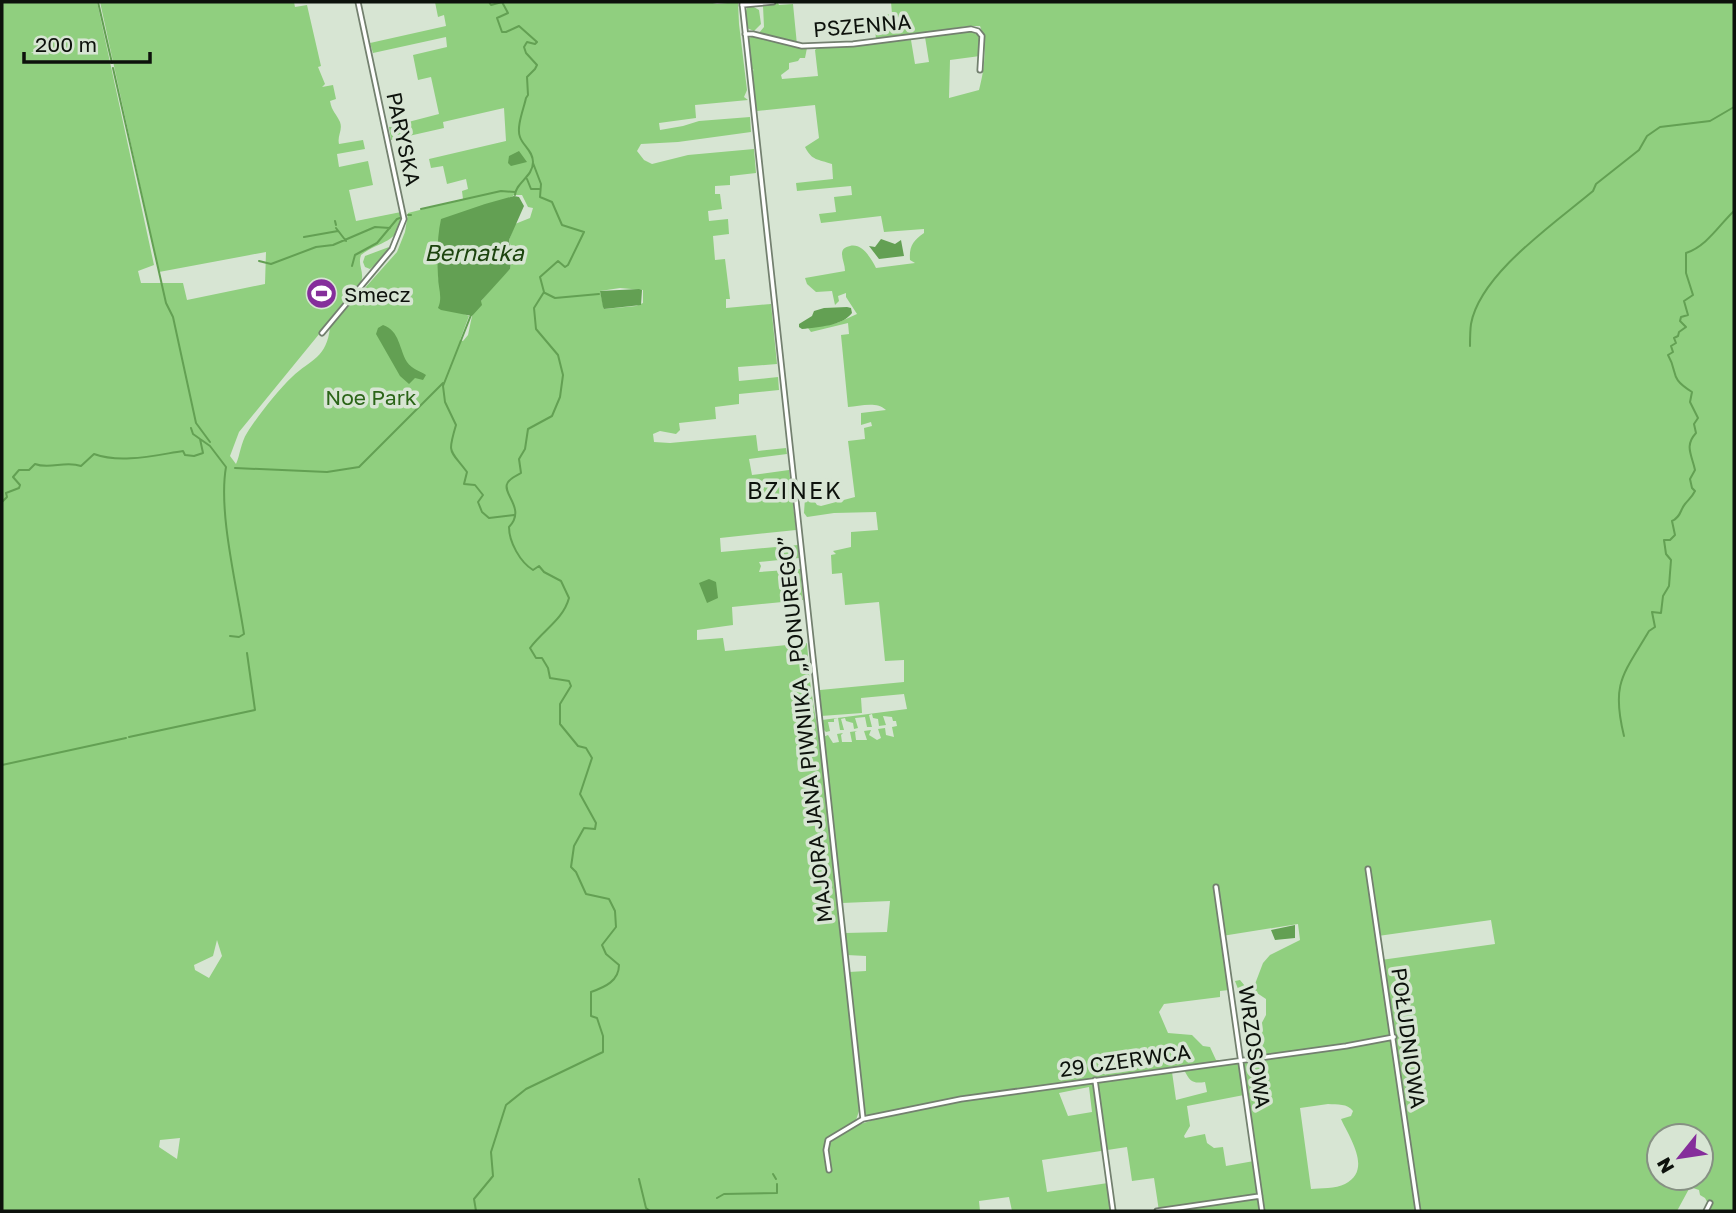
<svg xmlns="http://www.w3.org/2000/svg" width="1736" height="1213" font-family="'Golos Text',sans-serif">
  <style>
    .green { fill: #90cf7f; fill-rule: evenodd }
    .water { fill: #63a053 }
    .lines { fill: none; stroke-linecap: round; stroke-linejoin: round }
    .stream { stroke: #63a053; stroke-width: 2 }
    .street-casing { stroke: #73806f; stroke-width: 7 }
    .street { stroke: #fff; stroke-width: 3.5 }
    .labels { text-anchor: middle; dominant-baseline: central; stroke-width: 7; stroke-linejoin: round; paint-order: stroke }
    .street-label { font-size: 21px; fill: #0d120c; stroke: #d7e5d3 }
    .poi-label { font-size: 21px; fill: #0d120c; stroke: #d7e5d3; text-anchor: start }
    .park-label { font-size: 21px; fill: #2b6518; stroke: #d7e5d3 }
    .water-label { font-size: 23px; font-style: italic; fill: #1c440e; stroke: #d7e5d3 }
    .neighbourhood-label { font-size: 23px; letter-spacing: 2px; fill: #0d120c; stroke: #d7e5d3 }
  </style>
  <rect width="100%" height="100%" fill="#d7e5d3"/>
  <path class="green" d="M2,2H97L154,265L138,271L141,283H183L187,300L265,284L266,252L159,272L100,2H294L295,7L307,5L321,66L318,67L325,84L322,87L333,85L336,99L330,101C332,112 336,113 340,122C343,130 337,136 339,144L363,140L365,149L337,154L339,167L368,161L373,185L349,190L356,221L401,212C402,244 380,240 361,255C357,265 366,274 360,284L239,432L230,456L236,464C240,455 241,442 247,433C256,418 279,389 292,377C311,359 327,358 330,327L397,252L405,232L408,213L463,199L462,191L468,189L466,179L447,184L443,166L431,168L429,159L506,141L504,108L443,122L444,128L391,140L389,127L439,114L431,77L418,80L413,55L447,47L446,37L373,53L370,43L446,26L444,15L438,17L435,2H708L717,4L738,2L739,24L747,90L744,97L748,100L695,105L696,118L659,123L660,130L683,126L699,121L750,117L751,132L678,142L641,144L637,151L644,160L652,164L688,155L754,149L756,173L730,176V185L715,186V194H720L722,209L708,211L709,221L728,219L729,234L713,236L715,260L725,259L730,299H726V308L771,304L777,364L738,367L739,381L778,377L779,390L739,394V404L715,407L716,419L679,423L680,430L676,434L660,431L653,434L654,442L670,443L756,435L758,451L786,448L787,454L749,459L752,475L789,470L796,530L720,538L721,552L798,545L799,558L759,562L761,566L759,572L800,569L803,600L732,607L733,625L697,630V640L723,638L725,651L807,643L809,670L806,673H809C812,698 817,726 821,748L823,737L828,735L833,743L839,742L837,734L843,733L841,735L842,742H852L850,732L857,731L855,732L856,740H867L864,731L871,730L869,735L877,740L881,738L878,729L885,728L886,735L894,737L892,727L897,726L896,721H893L892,717L883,716L886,725L879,726L878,719L873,718L872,714L869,715L872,727H867L865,717L855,718L858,728L854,729L853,723L846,721L845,718L841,719L844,730H840L838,718L834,719V722H828L830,731L826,732L822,728V720L907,709L904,694L861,698L862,713L821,716L819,701L821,698L818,695L820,690L904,682V660L885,661L879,602L845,605L842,573L832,574L831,555L836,554L833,551L851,547V532L878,530L876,512L834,513L807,517L804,513L805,498L813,499L817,505L821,506L855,497L848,441L865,439L864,428L872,426L871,422L861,425V413L886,410C877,401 860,406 848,407L841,335L849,334L848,323L811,332L808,328L837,323L857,314L846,297V293L838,296L839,301L835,305L832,291L816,292L807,284L805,278L845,271C845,265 842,259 842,254C842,249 845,247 850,246C862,243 871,258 876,268L915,263L910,260C909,246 913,241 924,233V229L884,232L881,216L821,223L819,214L836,212L834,197L852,195L851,186L797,191L796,183L833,179L832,164C818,159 812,161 805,147L819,138L815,105L757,111L751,71L754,70L750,68L747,43L749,38L754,36L793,47L807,48L805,58H800L798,61L789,63V69L781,75L782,79L818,76L815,50L818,47L911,40L915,64L929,62L925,37L969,31L977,34L981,41L980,56L950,60L949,98L979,90C984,72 988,44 980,26H968L928,32L926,35L876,40L874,16L892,14L891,2H1734V1211H1710L1711,1209L1705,1198L1700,1195L1699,1190L1690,1187L1677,1211H1159L1154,1178L1132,1181L1127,1147L1042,1160L1047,1192L1108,1183L1112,1211H1012L1009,1197L979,1201L980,1211H2ZM514,195H522L528,207L533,208L530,218L515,224L509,240L512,250L510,269L499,279L481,301L472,316L468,335L463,341L460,340L469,316L464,314L440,286L438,276V266L466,212C478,206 508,201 514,195ZM620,288L643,290V303L636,306L604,309L600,291ZM821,748H825L842,903L890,901L887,932L845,933L847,955L866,956V971L849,972L864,1112L868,1117L879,1116L880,1118L854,1126L859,1111ZM1491,920L1495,944L1381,960L1378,936ZM1298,924L1300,940L1270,955L1263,963L1255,984L1245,986L1240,980L1235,981L1240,994L1257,993L1266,999V1015L1257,1032L1263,1048L1245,1054L1244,1060H1216L1210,1047L1203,1046L1192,1035L1168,1033L1159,1012L1164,1004L1220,997V991L1229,990L1222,936ZM217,940L222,956L209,978L195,970L194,965L213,956ZM1184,1070C1190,1081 1192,1084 1205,1082L1207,1092L1176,1100L1172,1072ZM1089,1087L1092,1112L1068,1116L1059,1093ZM1244,1095L1254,1161L1226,1166L1223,1147L1214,1148L1207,1143L1205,1134L1185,1138L1184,1136L1190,1126L1187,1106ZM1328,1104C1338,1105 1347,1103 1353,1111L1351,1116L1341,1119C1349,1137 1373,1170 1345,1184C1336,1189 1320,1188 1311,1189L1300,1108ZM1659,1136H1701V1178H1659ZM180,1138L177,1159L159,1147L160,1140Z
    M778,3L779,5L793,4L797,45L758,34L764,27L763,6Z
    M752,6L759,10L761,24L754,31L747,28L745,14L747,8Z
    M389,247L384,257L370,269L365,267L363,262L365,256Z"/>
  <path class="water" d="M519,151L527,162L511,166L508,163L509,156Z
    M514,196L519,197L524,206L509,240L512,255L510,269L481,301L482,305L472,316L441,310L438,308C443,297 438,288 438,276C437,258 437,237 441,219L485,204Z
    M881,239L895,244L901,240L904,256L879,259L869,246L875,247Z
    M639,289L642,290L641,305L604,309L603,307L600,291Z
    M847,307L851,308L852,313C842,326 819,327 802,329L799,327V324L812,316L814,311L824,308Z
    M383,325C400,331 399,349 407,362C412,369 420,371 426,375L423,380L415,378L409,384L400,376L376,334L378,328Z
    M709,579L716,582L718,598L707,603L699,583Z
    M1295,925V938L1275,940L1271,930Z"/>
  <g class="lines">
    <path class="stream" d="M98,2L112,63
      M489,2L491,5L502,2L508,13L497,18L502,32H506L519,26L537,42L535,44L527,42L524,47L526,53L537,65L535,69L527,77L528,95L526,98C524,108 516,127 520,137C523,146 533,151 533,162C533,177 516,182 515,195
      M113,68L166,303L173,317L196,423L210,442
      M527,179L531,189H539
      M421,209L501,191L515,192
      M408,215H411
      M335,221L336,225
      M336,228L346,241
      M304,237L338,231
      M259,261L271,264L316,247L333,245L375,227L390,228
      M352,266L355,255L377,243L397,219L400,218
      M545,293L555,298L599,294
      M471,315L443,386L445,402L456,425C447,455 450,449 467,472L464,484L475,485L483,495L478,502L482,512L489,518L514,515
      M1470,346C1470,339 1470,331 1471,324C1480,274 1555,223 1593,191L1596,184L1639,150L1647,136L1660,127L1710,121L1734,107
      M191,428L193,434L210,446L226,467C218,512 237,587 244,634L239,637L230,636
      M235,468L327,472L359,467L443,383
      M2,502L7,497L6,493L19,488L20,485L13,477L19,470H29L35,464C50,470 65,460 81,466L94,454C121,464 156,455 183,451L185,455L194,456L203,453L200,439
      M1624,736C1611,683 1623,675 1649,631L1655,627L1652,612L1661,613L1663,596L1669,586L1671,560L1666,554L1664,540H1670L1675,535L1672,521C1681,517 1680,510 1685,504C1689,499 1692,497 1695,491L1692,488L1690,479L1695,470C1692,455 1684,446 1696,433L1694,424L1698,418L1690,402L1692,392C1668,377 1679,374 1668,355L1673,352L1671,346L1676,343L1674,338L1678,336L1679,332L1686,327L1680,321L1681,317L1688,315L1684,301L1693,295L1686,273V253C1707,246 1719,225 1734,211
      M129,737L255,710L247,653
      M2,765L126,738
      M773,1174L776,1179
      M639,1179L646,1208L650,1211
      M717,1198L724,1194L777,1193V1184
      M476,1211L474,1199L493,1176L491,1152L506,1105L526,1089L603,1052V1036L597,1018L591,1016V992C605,987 619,981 619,965L606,954L602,945L616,927L615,911L609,899L586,894L576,872L571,867L574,846L584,828L595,829L596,823L580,794L592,758L586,748L578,746L560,724V704L571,686L569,681L550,678L548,668L542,658H536L530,648C543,630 563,620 569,598L561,581L544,572L539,566L533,570C520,562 509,542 509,527C526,509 503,495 507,484C509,478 516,476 521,473L519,459L525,449L528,429L552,416L560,397L563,375L558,355L536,329L534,308L544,292L540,277L558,261L565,267L568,265L584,232L562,225L552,202L540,197L541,184L533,163"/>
    <defs>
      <path id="street" d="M742,2L863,1119
        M742,5L773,2
        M745,34H753L802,46L853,44L971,29L978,31L982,36L980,70
        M322,333L392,249L404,219L358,2
        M1368,869L1418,1211
        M1216,887L1262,1211
        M1095,1080L1113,1211
        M829,1170L826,1150L828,1140L863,1119L961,1099L1346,1046L1394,1037
        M1157,1211L1260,1196
        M1706,1211L1710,1203"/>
    </defs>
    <use href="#street" class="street-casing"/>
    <use href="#street" class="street"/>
  </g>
  <defs>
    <symbol id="stadium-disc" viewBox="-11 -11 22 22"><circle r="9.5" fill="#852e9b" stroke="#d7e5d3"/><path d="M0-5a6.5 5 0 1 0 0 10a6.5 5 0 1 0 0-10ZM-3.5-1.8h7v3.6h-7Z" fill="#fff"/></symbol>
  </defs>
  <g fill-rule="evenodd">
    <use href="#stadium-disc" x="304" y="276" width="35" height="35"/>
  </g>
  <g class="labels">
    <g class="street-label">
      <text transform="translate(862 25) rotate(-5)">PSZENNA</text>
      <text transform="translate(404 139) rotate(78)">PARYSKA</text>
      <text transform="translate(804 729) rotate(-96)">MAJORA JANA PIWNIKA „PONUREGO”</text>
      <text transform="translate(1409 1038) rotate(82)">POŁUDNIOWA</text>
      <text transform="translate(1255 1047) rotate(82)">WRZOSOWA</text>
      <text transform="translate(1125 1060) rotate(-8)">29 CZERWCA</text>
    </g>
    <g class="poi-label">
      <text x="344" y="294">Smecz</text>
    </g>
    <g class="park-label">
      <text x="371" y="397">Noe Park</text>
    </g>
    <g class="water-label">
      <text x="474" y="252">Bernatka</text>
    </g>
    <g class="neighbourhood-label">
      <text x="795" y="490">BZINEK</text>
    </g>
  </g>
  <rect width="1736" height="1213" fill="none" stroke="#0d120c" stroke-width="7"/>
  <g transform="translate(1680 1157) rotate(240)"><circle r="33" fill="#d7e5d3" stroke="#869183" stroke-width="2"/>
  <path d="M0-5L12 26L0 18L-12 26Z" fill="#852e9b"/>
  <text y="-10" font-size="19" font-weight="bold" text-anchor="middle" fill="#0d120c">N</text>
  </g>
  <path d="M24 52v10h126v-10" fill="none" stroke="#0d120c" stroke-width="3.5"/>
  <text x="35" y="52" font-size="21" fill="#0d120c" stroke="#d7e5d3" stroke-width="5" paint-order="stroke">200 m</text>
</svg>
